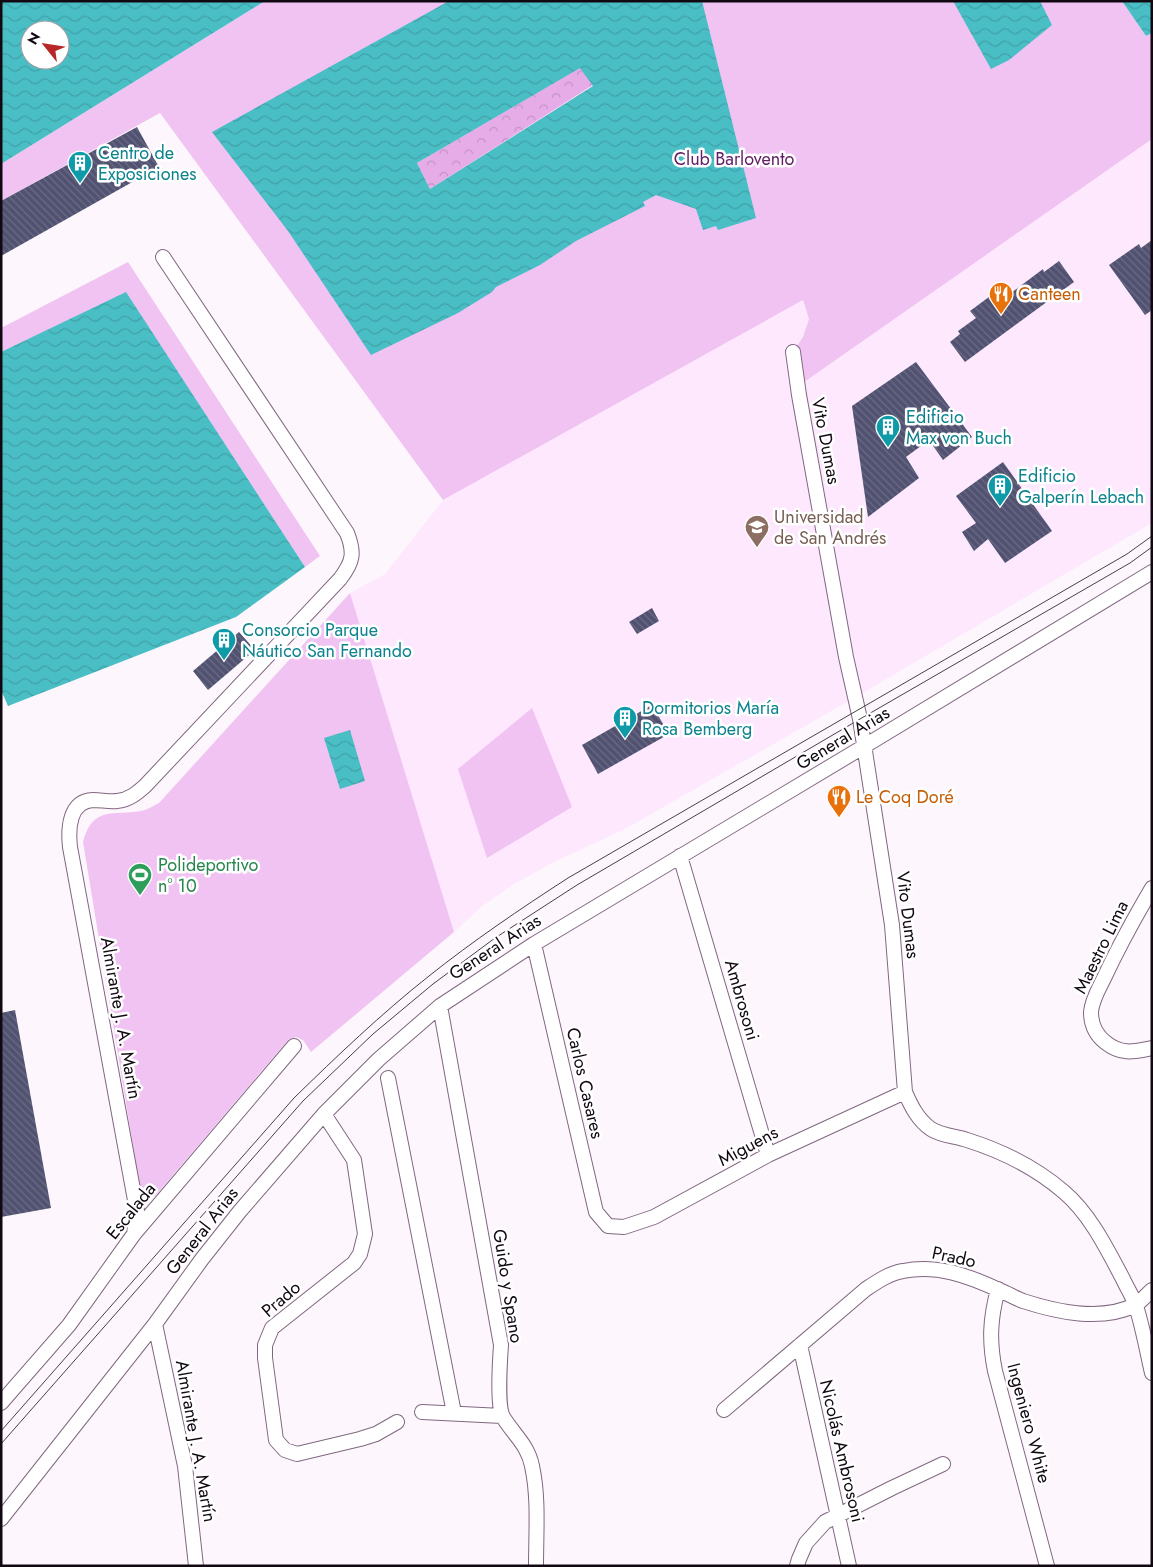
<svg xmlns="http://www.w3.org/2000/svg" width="1153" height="1567" font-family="Jost,sans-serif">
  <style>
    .built { fill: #fde8fe }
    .forest { fill: url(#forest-crowns) }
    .park { fill: #f1c3f2; fill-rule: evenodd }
    .water { fill: url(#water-waves); fill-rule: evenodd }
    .building { fill: url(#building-back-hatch) }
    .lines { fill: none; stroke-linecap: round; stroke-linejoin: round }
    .minor-casing { stroke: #806781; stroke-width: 16 }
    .minor { stroke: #fff; stroke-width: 14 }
    .tram { stroke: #484049; stroke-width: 1 }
    .labels { text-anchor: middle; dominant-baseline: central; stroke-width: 5; stroke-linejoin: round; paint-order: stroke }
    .culture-label { font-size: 18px; fill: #0d838f; stroke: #fff; text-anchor: start }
    .park-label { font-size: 18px; fill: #632067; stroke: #fff }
    .food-label { font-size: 18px; fill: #c56008; stroke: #fff; text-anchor: start }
    .street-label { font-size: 18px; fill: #110812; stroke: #fff }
    .education-label { font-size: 18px; fill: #785e54; stroke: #fff; text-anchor: start }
    .leisure-label { font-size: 18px; fill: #27864d; stroke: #fff; text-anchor: start }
  </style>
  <defs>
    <pattern id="forest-crowns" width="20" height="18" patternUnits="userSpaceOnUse" patternTransform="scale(1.25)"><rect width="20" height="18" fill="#e6ace8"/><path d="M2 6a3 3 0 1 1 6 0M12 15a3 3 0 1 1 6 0" fill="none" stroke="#c492c6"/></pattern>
    <pattern id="water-waves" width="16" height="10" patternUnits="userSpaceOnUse" patternTransform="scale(1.25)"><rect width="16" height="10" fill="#4abec5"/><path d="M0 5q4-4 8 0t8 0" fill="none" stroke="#40a2a8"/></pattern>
    <pattern id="building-back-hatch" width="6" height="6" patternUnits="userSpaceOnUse" patternTransform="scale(1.25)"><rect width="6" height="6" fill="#515271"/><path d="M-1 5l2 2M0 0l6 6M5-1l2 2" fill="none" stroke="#6b6b83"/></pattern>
  </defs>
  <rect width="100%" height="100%" fill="#fdf7fd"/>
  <path class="built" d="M1152,139V523L854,698L625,829L554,862L514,884L481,907L454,932L350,593L385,574L443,500L803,300L809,319L803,337L793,352L798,386Z"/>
  <path class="forest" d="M580,67L593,85L430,189L417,163Z"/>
  <path class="park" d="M265,1H1122L1146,36L1152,33V139L797,387L793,352L803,337L809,319L803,300L443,500L160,113L1,201V164ZM580,68L593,86L430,189L417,163Z
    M128,262L320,556L305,567L126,293L1,352V328Z
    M350,593L454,932L311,1052L303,1040L296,1037L289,1039L155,1196H146L140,1188L83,842C93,805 113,816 141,811C147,810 153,806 159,803Z
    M532,708L572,807L487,858L458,769Z"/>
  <path class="water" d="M1,1H265L1,164ZM30,30H60V60H30Z
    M449,1H702L756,218L718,230L716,226L703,230L696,209L656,195L643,202L645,206L576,241L540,265L496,287L492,292L458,313L371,355L288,231L212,132ZM580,68L593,86L430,189L417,163Z
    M953,1H1040L1052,25L1009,60L991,69Z
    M1122,1H1152V33L1146,36Z
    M126,292L305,567L236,617L8,706L1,690V352Z
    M350,730L365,781L340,789L324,738Z"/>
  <path class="building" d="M137,127L159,167L1,256V201Z
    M1152,240V310L1145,315L1109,265L1139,244L1141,248Z
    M1059,261L1074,282L965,362L950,342L960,334L958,331L976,318L970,311L997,291L1003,299L1043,269L1044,272Z
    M916,362L972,437L943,460L929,440L906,457L919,478L868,517L852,406Z
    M1003,462L1052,531L1005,563L988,539L974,551L962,532L976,523L956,496Z
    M652,608L659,621L637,634L629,622Z
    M239,632L255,650L208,690L193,671Z
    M652,705L669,734L598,774L582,745Z
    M15,1010L51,1208L1,1217V1013Z"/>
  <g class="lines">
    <defs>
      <path id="minor" d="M793,352L799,395L846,657L860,719L892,925L905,1092C911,1106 918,1120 931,1129C942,1136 955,1136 967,1140C1002,1151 1036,1168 1064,1192C1090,1214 1107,1249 1123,1279C1127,1288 1133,1297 1136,1306C1143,1328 1147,1351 1152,1373
        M680,856L768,1155
        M1152,888C1135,917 1119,946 1105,976C1100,987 1092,999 1091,1012C1091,1024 1095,1034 1105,1042C1121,1055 1133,1052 1152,1048
        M534,944L596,1212L608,1226L624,1227L654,1217L768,1155L905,1092
        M440,1006L501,1345C500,1359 497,1406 503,1417C514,1435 528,1445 532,1466C539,1498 536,1533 536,1566
        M388,1078L454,1413
        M324,1114L354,1160L365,1234L360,1254L354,1263L272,1328L265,1345V1358L276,1440L285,1450L297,1454L360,1439L376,1434L397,1422
        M134,1234L137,1211L70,847C68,829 69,801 93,800C101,800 110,802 117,801C129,800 137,793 145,786L340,579C353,562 355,553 347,533L163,257
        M998,1289C990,1319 989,1341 995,1371L1047,1566
        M155,1324L185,1466L196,1566
        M800,1345L849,1566
        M1,1403L69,1325L134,1234L294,1046
        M724,1410L866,1289C878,1281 890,1273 903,1271C937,1264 969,1276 999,1290C1007,1293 1015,1298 1023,1301C1057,1312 1101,1322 1135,1305C1141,1302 1147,1294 1152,1290
        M422,1412L502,1416
        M1,1519L155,1324L202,1259L240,1211L324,1114L379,1059L440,1006L534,944L863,747L1152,572
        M797,1566L799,1559L806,1543L825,1522L892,1488L943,1464"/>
    </defs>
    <use href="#minor" class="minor-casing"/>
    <use href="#minor" class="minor"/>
    <path class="tram" d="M1,1431L294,1098C337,1056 381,1014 429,976C473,941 520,909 568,878L1127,554L1152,536
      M1,1444L303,1101L373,1034L433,984L495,938L577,885L860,719L1130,563L1152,547"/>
  </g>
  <defs>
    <symbol id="building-pin" viewBox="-11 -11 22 30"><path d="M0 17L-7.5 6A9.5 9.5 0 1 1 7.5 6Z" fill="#0f9aa8" stroke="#fff"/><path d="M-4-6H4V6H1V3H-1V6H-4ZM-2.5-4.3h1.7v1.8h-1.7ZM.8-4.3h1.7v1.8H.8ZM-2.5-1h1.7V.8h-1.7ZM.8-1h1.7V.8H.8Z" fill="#fff"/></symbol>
    <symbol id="restaurant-pin" viewBox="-11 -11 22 30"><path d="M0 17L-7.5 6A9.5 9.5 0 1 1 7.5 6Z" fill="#e8710a" stroke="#fff"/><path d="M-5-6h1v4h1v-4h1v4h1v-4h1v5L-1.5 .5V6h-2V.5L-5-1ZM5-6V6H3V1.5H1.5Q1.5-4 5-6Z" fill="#fff"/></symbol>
    <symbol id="university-pin" viewBox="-11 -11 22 30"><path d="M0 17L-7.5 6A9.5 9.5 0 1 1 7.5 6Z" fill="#8d6e63" stroke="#fff"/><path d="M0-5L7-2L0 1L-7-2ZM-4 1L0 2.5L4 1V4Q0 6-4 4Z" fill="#fff"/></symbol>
    <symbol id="stadium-pin" viewBox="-11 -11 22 30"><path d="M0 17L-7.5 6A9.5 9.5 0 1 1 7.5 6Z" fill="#2e9e5b" stroke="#fff"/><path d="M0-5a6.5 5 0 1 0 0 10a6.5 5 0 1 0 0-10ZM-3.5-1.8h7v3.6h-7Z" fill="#fff"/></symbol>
  </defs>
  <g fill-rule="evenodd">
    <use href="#building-pin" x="66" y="149" width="28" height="38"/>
    <use href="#restaurant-pin" x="987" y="280" width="28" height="38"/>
    <use href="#building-pin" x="874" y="413" width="28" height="38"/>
    <use href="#building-pin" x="986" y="472" width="28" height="38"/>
    <use href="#university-pin" x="743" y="513" width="28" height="38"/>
    <use href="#building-pin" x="210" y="626" width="28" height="38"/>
    <use href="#building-pin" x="611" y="704" width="28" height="38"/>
    <use href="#restaurant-pin" x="825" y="783" width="28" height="38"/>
    <use href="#stadium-pin" x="126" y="861" width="28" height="38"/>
  </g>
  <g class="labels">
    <g class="culture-label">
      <text x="98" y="153">Centro de<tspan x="98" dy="21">Exposiciones</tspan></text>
      <text x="906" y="417">Edificio<tspan x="906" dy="21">Max von Buch</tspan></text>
      <text x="1018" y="476">Edificio<tspan x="1018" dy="21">Galperín Lebach</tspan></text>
      <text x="242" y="630">Consorcio Parque<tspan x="242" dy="21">Náutico San Fernando</tspan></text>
      <text x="642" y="708">Dormitorios María<tspan x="642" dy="21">Rosa Bemberg</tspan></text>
    </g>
    <g class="park-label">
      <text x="734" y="159">Club Barlovento</text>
    </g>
    <g class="food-label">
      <text x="1018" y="294">Canteen</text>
      <text x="856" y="797">Le Coq Doré</text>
    </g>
    <g class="street-label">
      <text transform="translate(826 441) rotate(79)">Vito Dumas</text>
      <text transform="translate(843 738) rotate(-31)">General Arias</text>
      <text transform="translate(908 915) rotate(83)">Vito Dumas</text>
      <text transform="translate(495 947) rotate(-33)">General Arias</text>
      <text transform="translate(1101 947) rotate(-64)">Maestro Lima</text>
      <text transform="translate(742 1000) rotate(74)">Ambrosoni</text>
      <text transform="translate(121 1018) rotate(80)">Almirante J. A. Martín</text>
      <text transform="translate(585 1083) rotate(77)">Carlos Casares</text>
      <text transform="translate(748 1146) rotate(-28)">Miguens</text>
      <text transform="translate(131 1211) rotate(-51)">Escalada</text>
      <text transform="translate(202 1231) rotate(-52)">General Arias</text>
      <text transform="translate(954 1257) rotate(12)">Prado</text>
      <text transform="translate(508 1286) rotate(81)">Guido y Spano</text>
      <text transform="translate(281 1299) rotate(-41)">Prado</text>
      <text transform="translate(1029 1423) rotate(75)">Ingeniero White</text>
      <text transform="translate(196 1441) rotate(80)">Almirante J. A. Martín</text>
      <text transform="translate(842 1451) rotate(77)">Nicolás Ambrosoni</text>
    </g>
    <g class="education-label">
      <text x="774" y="517">Universidad<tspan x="774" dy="21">de San Andrés</tspan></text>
    </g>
    <g class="leisure-label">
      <text x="158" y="865">Polideportivo<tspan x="158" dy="21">n° 10</tspan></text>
    </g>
  </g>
  <rect width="1153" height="1567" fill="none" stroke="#110812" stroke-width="5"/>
  <g transform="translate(45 45) rotate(300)"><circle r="24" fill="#ffffff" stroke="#a09ca0"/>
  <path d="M0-4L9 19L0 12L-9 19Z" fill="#b72728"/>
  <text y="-8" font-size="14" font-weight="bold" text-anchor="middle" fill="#110812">N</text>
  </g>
</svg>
